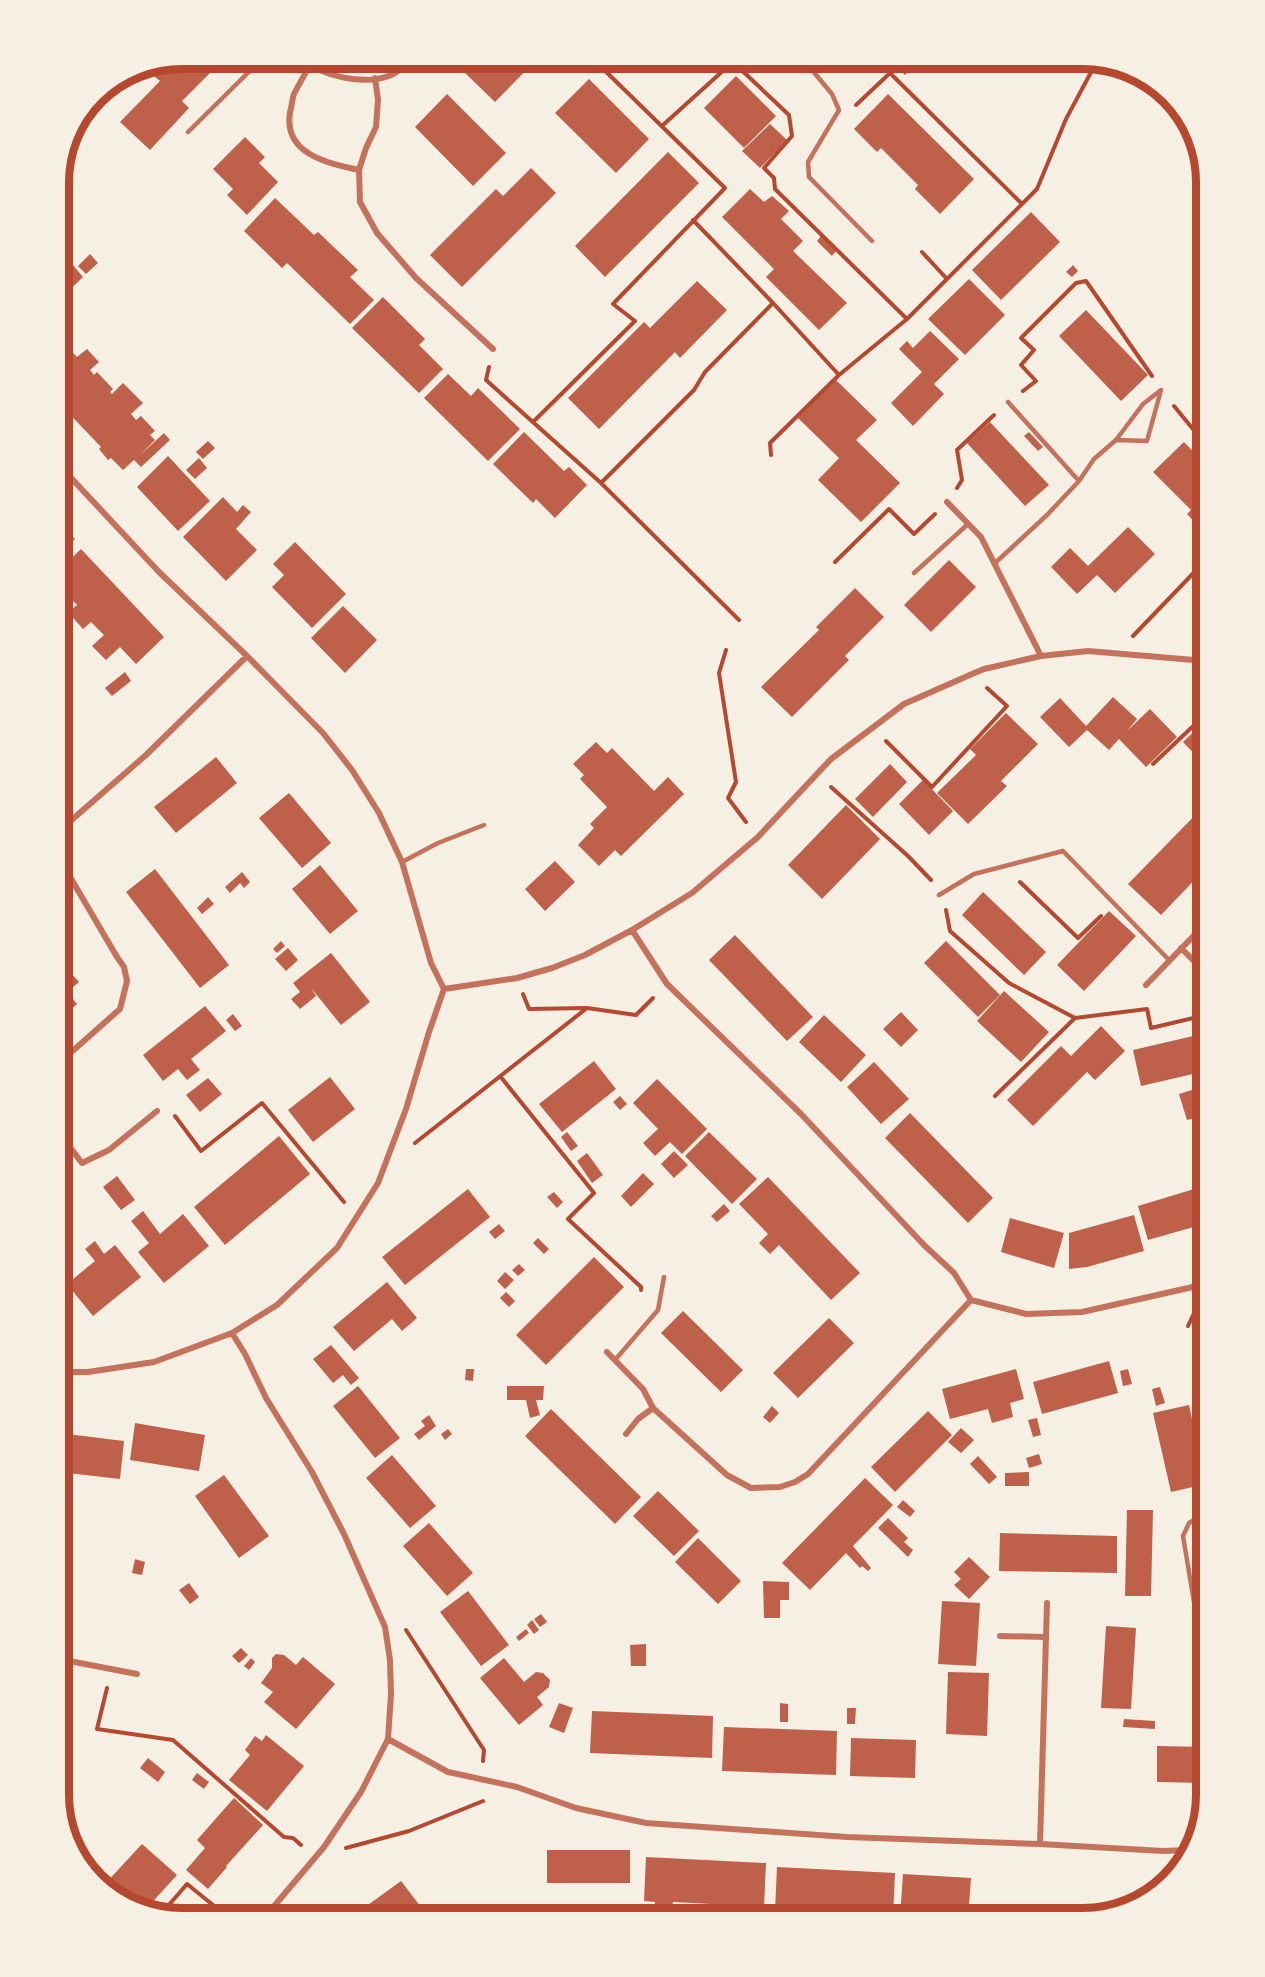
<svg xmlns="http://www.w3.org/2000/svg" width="1265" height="1977" font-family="Quicksand,sans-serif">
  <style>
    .building { fill: #bf614a }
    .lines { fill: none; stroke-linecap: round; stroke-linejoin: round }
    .path { stroke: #b5482f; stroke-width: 4 }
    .service { stroke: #c5725c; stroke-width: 4.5 }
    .minor { stroke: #c5725c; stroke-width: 6 }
    .rim { fill: none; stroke: #b5482f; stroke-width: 8 }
  </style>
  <rect width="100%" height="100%" fill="#f6efe4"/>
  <path class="building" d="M182,59H231L225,66L221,62L182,101L189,108L150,150L120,122L160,81L155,77L169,61Z
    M476,59H537L495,102L463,71Z
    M888,59H921L905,75Z
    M736,76L776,116L744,148L704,108Z
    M589,79L649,139L616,173L555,113Z
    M447,94L506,153L473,186L415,127Z
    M888,94L974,179L940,214L915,189L918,185L881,148L877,152L854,129Z
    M770,124L787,140L760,168L742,151Z
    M245,137L265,157L259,163L278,182L247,215L227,195L233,189L213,169Z
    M668,152L699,183L605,277L575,246Z
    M531,168L556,193L462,287L430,255L496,189L503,196Z
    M750,189L764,202L772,196L789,211L781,219L803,241L793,251L847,303L819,330L766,277L774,269L722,217Z
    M275,198L314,235L318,232L358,270L350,277L374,300L350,324L287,263L282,268L244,231Z
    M1031,212L1060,242L1001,300L972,270Z
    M821,236L836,251L832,256L817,241Z
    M90,254L98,263L86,274L78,266Z
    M72,264L83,277L59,300V277Z
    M1073,265L1078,271L1072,277L1066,272Z
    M969,279L1005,315L965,355L928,319Z
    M697,281L727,310L680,358L675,352L599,429L568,398L644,322L650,328Z
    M383,297L425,339L419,345L443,369L419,393L352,328Z
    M59,303L67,311L59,319Z
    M1086,310L1148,375L1121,401L1059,336Z
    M930,331L959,359L934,384L944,394L913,426L891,403L922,372L899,349L907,341L913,348Z
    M69,349L77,357L87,349L99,362L90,370L94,375L97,372L113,389L110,392L112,394L123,383L143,403L131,414L136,420L141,416L155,431L150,435L155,440L139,456L164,433L170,440L141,467L134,460L123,470L111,458L108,460L99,449L101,447L59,403V359Z
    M448,374L471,396L478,388L520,429L488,461L424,398Z
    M836,380L877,420L856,440L900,483L861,522L818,480L839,458L798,418Z
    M990,422L1049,485L1025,506L967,443Z
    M524,432L564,471L569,467L587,485L555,518L536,499L533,503L493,464Z
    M1029,432L1043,447L1038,451L1024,436Z
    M208,441L215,448L203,459L196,452Z
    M1184,442L1206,465V534L1187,514L1191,510L1153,472Z
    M168,456L210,501L178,531L137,487Z
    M199,458L207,468L195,479L186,470Z
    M223,497L237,512L243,505L251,512L236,529L257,550L226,581L183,537Z
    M59,522L75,539L59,555Z
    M1128,527L1155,554L1115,593L1097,575L1077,594L1051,567L1070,548L1088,566Z
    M295,542L346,594L312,628L272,587L284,575L273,564Z
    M81,549L164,637L136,664L120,647L106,660L92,646L104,635L91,622L83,629L68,612L77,605L59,586V570Z
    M949,560L976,587L931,632L904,605Z
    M1206,584V608L1195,597Z
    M855,588L884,617L845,656L849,660L792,717L761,687L819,630L816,627Z
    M343,606L377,640L345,673L311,638Z
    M125,672L131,681L112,696L105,688Z
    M1113,697L1137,719L1127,731L1150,709L1177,737L1146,767L1119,739L1109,750L1087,730L1069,747L1040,717L1060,698L1086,726Z
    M1006,713L1038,744L1001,781L1007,786L968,824L937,793L976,755L970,749Z
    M1206,720V766L1183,742Z
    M596,742L607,753L612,748L654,791L668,777L684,794L621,856L615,850L599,866L578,845L594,828L590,824L607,807L580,779L584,775L573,764Z
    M216,757L237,783L176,833L154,807Z
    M890,764L907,782L873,817L855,799Z
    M923,780L953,811L929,835L899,804Z
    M289,793L331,843L302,868L259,818Z
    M846,805L880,839L822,899L788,865Z
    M1205,805L1206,807V868L1161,915L1128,884Z
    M555,861L575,882L545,911L525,889Z
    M320,865L358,911L330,934L292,889Z
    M155,869L229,965L200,988L126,892Z
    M242,872L250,882L244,888L240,883L230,893L225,887Z
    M983,892L1046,952L1024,975L962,915Z
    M208,897L214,904L202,914L197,908Z
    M1109,911L1136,936L1084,991L1057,965Z
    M735,935L813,1017L787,1041L709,960Z
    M281,941L285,946L277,953L273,949Z
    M946,941L1000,995L978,1017L924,963Z
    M288,948L298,960L286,971L275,959Z
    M331,953L370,1002L341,1025L311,988L316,996L300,1009L291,999L300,992L293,983Z
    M59,960L79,982L67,992L77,1004L62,1018L59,1014Z
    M1004,991L1049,1032L1021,1062L977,1021Z
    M205,1006L226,1031L191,1059L200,1070L187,1080L178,1069L163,1081L143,1055Z
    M901,1012L918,1030L901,1047L883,1029Z
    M233,1014L242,1026L235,1031L226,1020Z
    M824,1015L866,1055L841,1082L799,1042Z
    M1101,1026L1125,1051L1095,1080L1087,1072L1033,1126L1007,1100L1061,1046L1071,1056Z
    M1206,1033V1071L1141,1086L1133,1050Z
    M594,1061L616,1089L562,1132L539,1104Z
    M874,1062L909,1099L881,1124L847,1087Z
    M330,1077L355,1109L313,1142L288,1110Z
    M208,1078L222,1094L200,1112L186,1095Z
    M657,1079L707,1129L682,1154L670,1142L655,1156L643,1143L658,1129L633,1103Z
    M1192,1090L1199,1117L1187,1120L1179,1094Z
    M620,1096L627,1104L620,1110L613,1102Z
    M910,1113L993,1198L968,1223L885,1138Z
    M567,1132L578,1146L571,1151L561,1137Z
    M709,1132L757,1179L732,1204L685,1156Z
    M279,1136L310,1174L225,1245L194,1207Z
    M674,1151L688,1165L674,1178L661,1164Z
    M587,1153L603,1175L592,1183L577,1161Z
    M643,1173L654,1184L631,1207L621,1196Z
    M117,1176L135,1200L121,1210L103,1187Z
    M768,1177L860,1273L831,1300L779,1245L770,1254L759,1243L768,1234L739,1204Z
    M468,1189L490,1217L405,1285L382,1257Z
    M1194,1189L1204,1224L1148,1240L1138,1206Z
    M554,1192L563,1202L557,1208L547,1197Z
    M724,1204L730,1211L717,1222L711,1216Z
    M143,1211L160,1234L183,1214L209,1246L164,1283L138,1252L149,1243L131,1221Z
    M1134,1215L1144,1251L1087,1267L1069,1269V1233Z
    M1010,1218L1064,1233L1054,1268L1001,1252Z
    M499,1224L505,1231L495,1239L489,1232Z
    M538,1238L549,1249L544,1254L533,1243Z
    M95,1241L104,1254L115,1245L141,1277L93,1316L67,1284L95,1261L85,1249Z
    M594,1257L624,1287L546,1365L516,1335Z
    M519,1264L525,1270L518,1276L512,1270Z
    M505,1272L514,1280L505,1289L497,1281Z
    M387,1282L417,1318L402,1331L392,1319L354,1351L333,1327Z
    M506,1292L515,1301L509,1307L500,1298Z
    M683,1311L743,1370L721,1392L661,1333Z
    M829,1318L854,1343L798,1398L773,1373Z
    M331,1345L359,1378L351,1385L343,1375L333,1383L313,1359Z
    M1109,1361L1118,1393L1042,1414L1033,1382Z
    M466,1369H474L473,1381L465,1380Z
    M1016,1369L1024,1399L1010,1403L1013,1417L992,1423L988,1409L950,1419L942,1389Z
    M1128,1369L1132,1384L1123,1386L1120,1371Z
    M358,1386L400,1438L375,1458L333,1406Z
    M507,1386H544L543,1400H536L540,1415L530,1418L526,1400H507Z
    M1160,1387L1165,1403L1156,1406L1152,1389Z
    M1189,1405L1206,1484L1171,1492L1153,1413Z
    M772,1406L779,1413L770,1423L763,1417Z
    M551,1409L641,1497L615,1524L525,1436Z
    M928,1411L952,1435L895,1492L871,1467Z
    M429,1415L436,1426L419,1440L414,1434L425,1426L421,1421Z
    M1037,1418L1041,1435L1033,1437L1028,1420Z
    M135,1423L205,1435L199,1471L130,1460Z
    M961,1428L974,1440L961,1453L948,1442Z
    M448,1429L452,1434L445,1440L441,1434Z
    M59,1433L124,1441L120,1479L59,1472Z
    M1039,1454L1042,1464L1029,1468L1026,1458Z
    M392,1455L436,1506L410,1528L366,1478Z
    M978,1456L997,1477L989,1484L970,1464Z
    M1029,1472V1486H1005V1473Z
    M224,1475L269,1536L239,1558L195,1496Z
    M865,1478L893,1505L853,1546L871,1568L868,1571L862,1566L860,1568L846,1553L810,1590L782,1563Z
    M658,1491L699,1531L674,1556L633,1516Z
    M903,1500L915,1511L910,1517L897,1507Z
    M1127,1510H1153L1151,1596H1125Z
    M888,1518L908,1538L904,1542L913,1550L908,1557L878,1528Z
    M429,1523L473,1573L447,1596L403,1546Z
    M1000,1533L1117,1536V1573L999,1571Z
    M698,1538L741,1581L718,1604L675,1562Z
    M969,1557L990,1577L969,1599L954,1585L961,1579L954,1572Z
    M135,1559L145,1562L142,1575L132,1573Z
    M763,1581L789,1582V1600H780V1618H764Z
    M189,1583L199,1597L190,1604L179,1590Z
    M468,1591L509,1645L481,1666L440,1612Z
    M942,1601L980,1603L976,1666L938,1664Z
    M541,1614L547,1622L540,1627L534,1619Z
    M532,1620L539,1630L534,1634L527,1625Z
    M1106,1626L1136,1628L1131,1709L1101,1708Z
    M526,1629L529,1633L519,1641L516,1637Z
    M646,1644V1666H631L630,1645Z
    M241,1648L248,1655L239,1663L232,1656Z
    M276,1654L284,1655L296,1665L303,1657L335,1684L296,1729L264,1702L273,1692L261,1683L272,1668V1658Z
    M251,1658L255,1662L249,1670L244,1666Z
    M504,1658L524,1682L536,1672L543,1673L550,1680L549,1687L537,1697L543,1705L519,1725L480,1678Z
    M948,1672L989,1673L987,1736L946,1734Z
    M559,1703L573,1708L564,1733L549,1727Z
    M780,1703L788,1704V1722H780Z
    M847,1708H856L855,1724H847Z
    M592,1711L713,1716L712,1758L590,1753Z
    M1124,1719L1155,1721V1729L1123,1727Z
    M724,1727L837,1731L836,1775L722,1771Z
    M266,1735L304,1766L267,1811L229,1780L250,1755L245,1750L255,1736L262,1741Z
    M851,1738L916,1740L915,1778L850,1776Z
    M1157,1746L1206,1747V1783L1157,1782Z
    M148,1758L165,1772L158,1782L140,1768Z
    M197,1773L209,1782L204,1789L192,1780Z
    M234,1798L263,1825L226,1866L227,1867L208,1889L186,1870L205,1848L197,1840Z
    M142,1844L177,1875L146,1909L114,1898L103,1886Z
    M547,1850H630V1883H547Z
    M646,1857L766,1863L764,1907L754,1906V1918H730V1905L673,1902L671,1918H654L655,1902L644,1901Z
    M777,1867L895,1873L893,1917L881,1916V1918H861L862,1915L775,1911Z
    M903,1874L971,1878L968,1918L900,1917Z
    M401,1881L424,1911L415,1918H350Z"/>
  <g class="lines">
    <path class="path" d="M869,59L890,73L1022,204
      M733,62L789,115L792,136L764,168L774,178L775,189L907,319
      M856,105L890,73
      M663,125L736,59
      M693,220L773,303
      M922,252L947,279
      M489,367L486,380L601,483L739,620
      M1023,391L1036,381L1021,365L1034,350L1021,338L1076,283L1086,281L1152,376
      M1174,406L1206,445
      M534,421L635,321L613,304L725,188L593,59
      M771,455L770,443L839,375L907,319L1037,189L1066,119L1097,61
      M601,483L694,390L705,372L773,303L839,375
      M957,488L962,480L957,450L994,415
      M835,562L889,509L914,534L935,514
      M1133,636L1206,560
      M726,650L719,673L736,782L728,798L746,822
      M886,741L932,787L1007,706L987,688
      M1153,764L1206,714
      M831,787L908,856L931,880
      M1020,882L1078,938L1101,916
      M946,910L950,931L1009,983L1075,1018
      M523,994L529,1009L586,1008
      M500,1076L594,1193L568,1219L641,1287V1290
      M995,1096L1075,1018L1147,1009L1151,1028L1206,1015
      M175,1116L201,1151L262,1103L344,1202
      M415,1143L587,1008L636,1015L653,998
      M1188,1326L1198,1305
      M406,1630L484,1750L483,1761
      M107,1688L97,1729L173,1740L284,1837L293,1838L301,1845
      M346,1848L409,1831L483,1801
      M161,1914L187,1884L229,1918"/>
    <path class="service" d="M807,64L832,94L839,110L808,162L809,177L872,241
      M188,132L262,59
      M1079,481L1094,459L1116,440L1147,441L1161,390L1143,404L1116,440
      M994,564L1047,515L1079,481L1008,402
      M914,573L968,524
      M402,862L438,843L484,825
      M939,895L974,874L1063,851L1169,960
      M615,1360L658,1310L664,1277
      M1197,1620L1183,1536L1189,1523L1206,1513"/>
    <path class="minor" d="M303,59C323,77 363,85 389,76C398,73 405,65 412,59
      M807,64L813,59
      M310,65C305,74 299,84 294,94C292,99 292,106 290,112C283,154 327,163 359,170L366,148L376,127L378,100L375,78
      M359,170L360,202L377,233L416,278L493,349
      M947,502L981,537L1041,656
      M59,831L146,755L247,656
      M632,930L667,984L801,1114L924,1245L954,1273L971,1300L1026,1314L1082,1312L1206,1284
      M1181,948L1206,973
      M1146,985L1206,923
      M444,989L517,978L552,968L585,955L632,930L692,893L758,837L831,759L904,704L972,674L984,669L1041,656L1088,651L1206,661
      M59,1063L120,1009L127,981L124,967L117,957L59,858
      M59,1133L82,1163L109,1150L157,1111
      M232,1333L245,1354L266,1398L312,1472L344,1534L385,1627L390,1660L391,1694L388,1739L361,1792L324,1847L264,1918
      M607,1352L643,1389L653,1408L638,1419L626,1434
      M59,1372H88L154,1362L232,1333L277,1305L337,1248L378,1183L406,1109L429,1032L444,989L431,963L402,862L379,813L352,770L323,733L247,656L159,572L59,465
      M653,1408L727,1475L751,1488L780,1487L795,1482L808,1474L971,1300
      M1000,1636L1046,1637
      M59,1659L137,1674
      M388,1739L448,1772L517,1787L576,1808L646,1823L847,1837L1040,1844L1163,1851L1190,1850
      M1040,1844L1047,1603"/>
  </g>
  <path d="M0 0H1265V1977H0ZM182 69H1083A113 113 0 0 1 1196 182V1795A113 113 0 0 1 1083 1908H182A113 113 0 0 1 69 1795V182A113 113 0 0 1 182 69Z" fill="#f6efe4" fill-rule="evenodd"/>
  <path class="rim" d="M182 69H1083A113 113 0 0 1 1196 182V1795A113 113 0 0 1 1083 1908H182A113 113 0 0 1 69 1795V182A113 113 0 0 1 182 69Z"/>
</svg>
